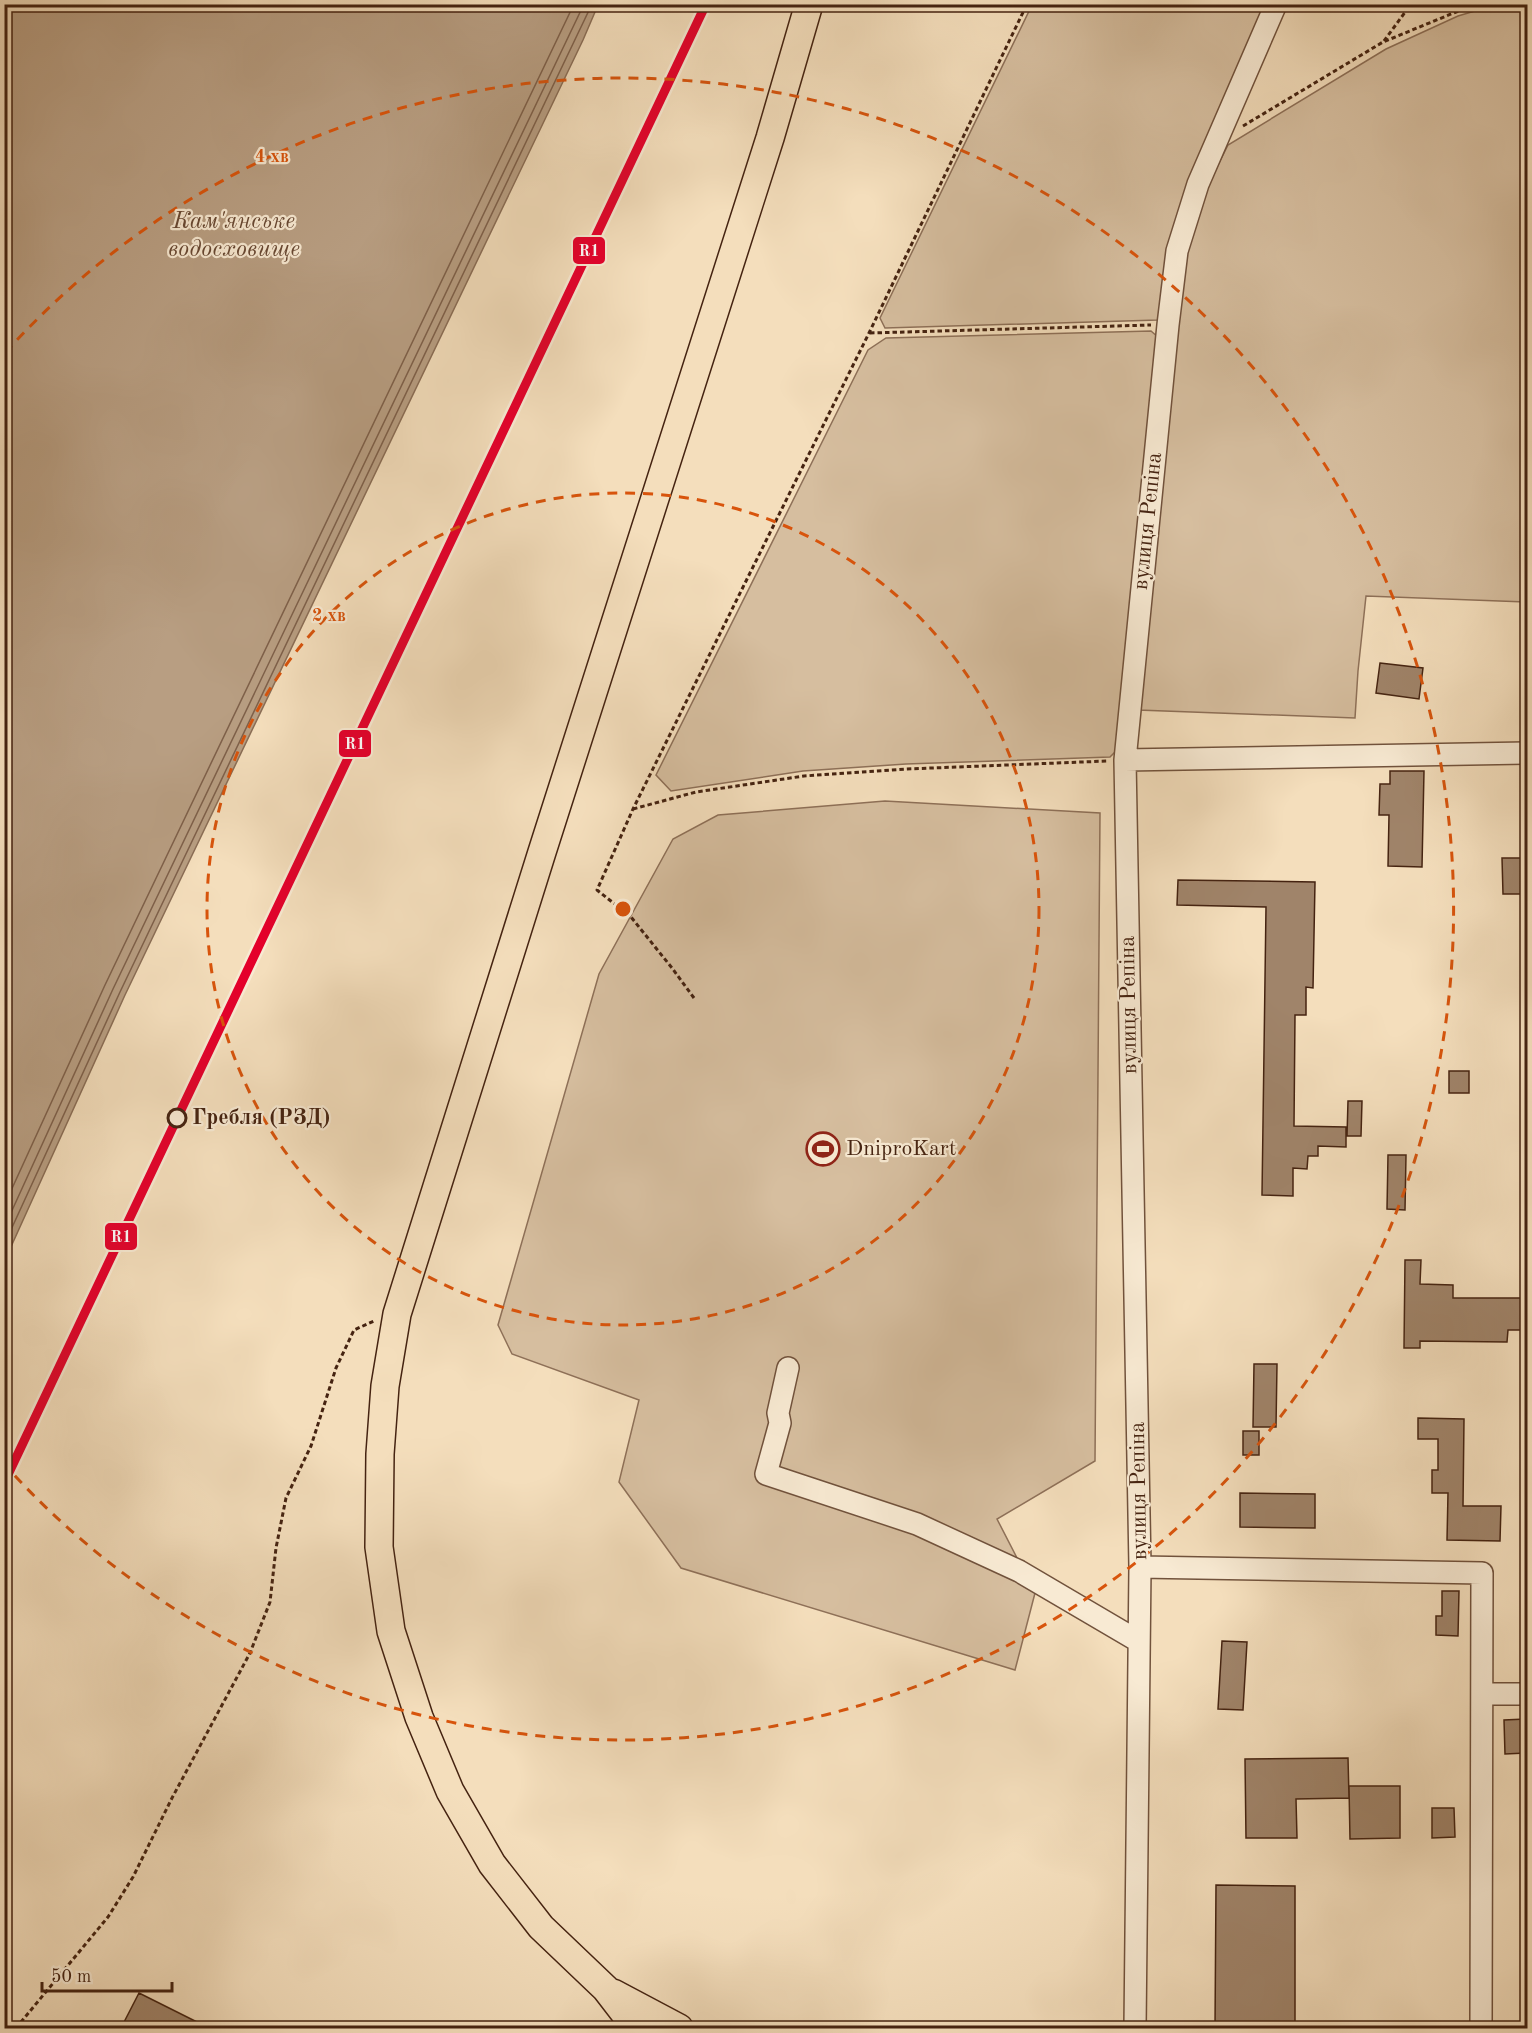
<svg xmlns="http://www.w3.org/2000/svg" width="1532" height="2033" font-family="'Old Standard TT',serif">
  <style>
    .green { fill: #d6be9f; stroke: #8e7058; stroke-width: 1.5 }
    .water { fill: #b89e82; stroke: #8a6d55; stroke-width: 1.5 }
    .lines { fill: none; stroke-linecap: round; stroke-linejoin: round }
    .shore { stroke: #7e604a; stroke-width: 1.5 }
    .building { fill: #a0846a; stroke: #452311; stroke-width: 1.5 }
    .minor-casing { stroke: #71523c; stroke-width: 24 }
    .major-casing { stroke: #452311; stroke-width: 30 }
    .path { stroke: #452311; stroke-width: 3; stroke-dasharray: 4.5 3; stroke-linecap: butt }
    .minor { stroke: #f8ead3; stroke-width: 21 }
    .major { stroke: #f4debc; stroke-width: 27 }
    .rail-1-casing { stroke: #f8ead3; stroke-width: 14 }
    .rail-1 { stroke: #e4002b; stroke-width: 9 }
    .ring { fill: none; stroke: #d8540c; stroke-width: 3; stroke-dasharray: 10 8 }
    .stop-dot { fill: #f8ead3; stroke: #452311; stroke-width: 3 }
    .labels { text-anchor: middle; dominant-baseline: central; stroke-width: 4.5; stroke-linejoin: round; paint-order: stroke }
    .street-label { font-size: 22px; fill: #452311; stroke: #f8ead3 }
    .stop-label { font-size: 22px; font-weight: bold; fill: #452311; stroke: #f8ead3; text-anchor: start }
    .poi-label { font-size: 22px; fill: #452311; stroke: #f8ead3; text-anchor: start }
    .water-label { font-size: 24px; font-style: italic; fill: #684833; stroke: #f8ead3 }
    .centre { fill: #d8540c; stroke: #f8ead3; stroke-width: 3 }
    .ring-label { font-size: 18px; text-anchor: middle; font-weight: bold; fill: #d8540c; stroke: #f8ead3; stroke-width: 4.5; stroke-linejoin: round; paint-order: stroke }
    .line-badge { stroke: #f8ead3; stroke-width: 2 }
    .badge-label { font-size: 16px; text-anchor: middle; font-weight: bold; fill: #fff }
  </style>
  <rect width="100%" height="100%" fill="#f4debc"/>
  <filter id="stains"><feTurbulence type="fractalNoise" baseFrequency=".00333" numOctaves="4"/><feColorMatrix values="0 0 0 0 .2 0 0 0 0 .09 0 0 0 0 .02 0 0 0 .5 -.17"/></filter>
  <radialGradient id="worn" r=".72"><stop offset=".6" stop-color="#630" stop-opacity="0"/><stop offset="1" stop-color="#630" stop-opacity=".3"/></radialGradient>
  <path class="green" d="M1032,5H1266L1162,312L1158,320L885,328L880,318Z
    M1495,5H1527V602L1366,596L1358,671L1355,718L1138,710L1186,252L1206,189L1228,145L1386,49L1458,16Z
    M1151,331L1159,338L1116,751L1110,757L906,764L803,771L671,791L656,775L868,350L886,338Z
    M885,801L1100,813L1095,1461L997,1519L1035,1593L1015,1670L681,1568L619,1482L639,1400L512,1354L498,1325L599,974L673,839L718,815Z"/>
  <path class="water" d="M5,4L598,5L583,40L125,995L5,1260Z"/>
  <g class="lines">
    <path class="shore" d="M4,1206L105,985L574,4
      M4,1228L113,989L584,4
      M4,1245L120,992L592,4"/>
  </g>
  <path class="building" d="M1380,663L1423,668L1419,699L1376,693Z
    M1390,771H1424L1422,867L1388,866L1389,815H1379L1380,784H1390Z
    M1502,858H1527V894H1503Z
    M1178,880L1315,882L1313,988L1306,987V1015H1295L1294,1126L1346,1127V1147L1318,1146V1156H1308L1307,1169L1293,1168V1196L1262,1195L1266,907L1177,905Z
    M1449,1071H1469V1093H1449Z
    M1348,1101H1362L1361,1136H1347Z
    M1388,1155H1406L1405,1210L1387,1209Z
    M1405,1260H1421L1420,1284L1453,1285V1298H1527V1330H1508L1507,1342L1420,1341V1348H1404Z
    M1254,1364H1277L1276,1427H1253Z
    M1418,1418L1464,1419L1463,1506H1501L1500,1541L1447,1540L1448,1493H1432V1470H1438V1439H1418Z
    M1243,1431H1259V1455H1243Z
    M1240,1493L1315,1494V1528L1240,1527Z
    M1442,1591H1459L1458,1636L1436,1635V1616H1442Z
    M1222,1641L1247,1642L1243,1710L1218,1709Z
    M1527,1719V1753L1505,1754L1504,1720Z
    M1348,1758L1349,1798L1296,1799L1297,1838H1246L1245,1759Z
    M1349,1786H1400V1838L1350,1839Z
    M1432,1808H1454L1455,1837L1432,1838Z
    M1216,1885L1295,1886V2028H1215Z
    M139,1993L209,2028H121Z"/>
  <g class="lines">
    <defs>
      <path id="minor" d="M1125,760L1528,753
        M788,1368L778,1413L780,1423L766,1474L917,1524L1019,1571L1138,1641
        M1140,1567L1482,1573L1481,2028
        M1482,1694H1528
        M1135,2028L1140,1567L1125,760L1168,325L1177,251L1198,184L1276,4"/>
      <path id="major" d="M613,1993L679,2028
        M636,2028L606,1989L541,1927L492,1864L450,1791L419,1717L391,1631L379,1547L380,1454L385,1386L397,1314L542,852L770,138L809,4"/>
    </defs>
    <use href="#minor" class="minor-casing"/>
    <use href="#major" class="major-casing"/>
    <path class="path" d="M1384,41L1411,4
      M1243,126L1383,42L1456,12L1480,4
      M870,333L1151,325
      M633,809L696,792L804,776L907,769L1107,761
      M694,998L672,968L631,917L597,890L633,809L869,333L1027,4
      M16,2028L108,1917L133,1877L172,1798L250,1653L270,1602L276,1548L286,1498L311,1446L336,1368L354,1330L374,1321"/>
    <use href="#minor" class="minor"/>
    <use href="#major" class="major"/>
    <defs>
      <path id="rail-1" d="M4,1483L706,4"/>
    </defs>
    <use href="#rail-1" class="rail-1-casing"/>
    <use href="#rail-1" class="rail-1"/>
  </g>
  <g class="ring">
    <circle cx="623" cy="909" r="416"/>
    <path d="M5 353A831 831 0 1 1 5 1465"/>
  </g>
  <defs>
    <symbol id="stadium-ring" viewBox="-11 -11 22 22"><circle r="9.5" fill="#f8ead3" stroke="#8f2418" stroke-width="1.5"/><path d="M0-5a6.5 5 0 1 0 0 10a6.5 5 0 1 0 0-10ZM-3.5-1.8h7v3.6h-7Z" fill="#8f2418"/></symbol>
  </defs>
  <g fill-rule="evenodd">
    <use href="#stadium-ring" x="804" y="1130" width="38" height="38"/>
  </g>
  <circle class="stop-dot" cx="177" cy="1118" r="9"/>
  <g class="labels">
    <g class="street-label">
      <text transform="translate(1148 521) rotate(-84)">вулиця Репіна</text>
      <text transform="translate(1129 1005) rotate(-91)">вулиця Репіна</text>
      <text transform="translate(1139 1491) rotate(-91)">вулиця Репіна</text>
    </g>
    <g class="stop-label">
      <text x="192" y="1118">Гребля (РЗД)</text>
    </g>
    <g class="poi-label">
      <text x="846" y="1149">DniproKart</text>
    </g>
    <g class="water-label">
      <text x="234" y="222">Кам'янське<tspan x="234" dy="28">водосховище</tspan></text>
    </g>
  </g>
  <circle cx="623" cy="909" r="9" class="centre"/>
  <g class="ring-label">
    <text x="272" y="162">4 хв</text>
    <text x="329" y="621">2 хв</text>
  </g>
  <g class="line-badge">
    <rect x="572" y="236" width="34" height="29" rx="6" fill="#e4002b"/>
    <rect x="338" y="729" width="34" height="29" rx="6" fill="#e4002b"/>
    <rect x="104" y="1222" width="34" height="29" rx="6" fill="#e4002b"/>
  </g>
  <g class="badge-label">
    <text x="589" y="256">R1</text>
    <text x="355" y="749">R1</text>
    <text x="121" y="1242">R1</text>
  </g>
  <rect width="1532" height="2033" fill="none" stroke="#f4debc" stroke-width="24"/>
  <rect x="6" y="6" width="1520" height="2021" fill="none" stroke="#452311" stroke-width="3"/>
  <rect x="12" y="12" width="1508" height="2009" fill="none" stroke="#452311" stroke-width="1.5"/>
  <path d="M42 1982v9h130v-9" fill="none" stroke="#452311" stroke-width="3"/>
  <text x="51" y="1982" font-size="18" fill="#452311" stroke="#f8ead3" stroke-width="4.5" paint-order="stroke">50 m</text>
  <rect width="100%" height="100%" filter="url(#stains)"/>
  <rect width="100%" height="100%" fill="url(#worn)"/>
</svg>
